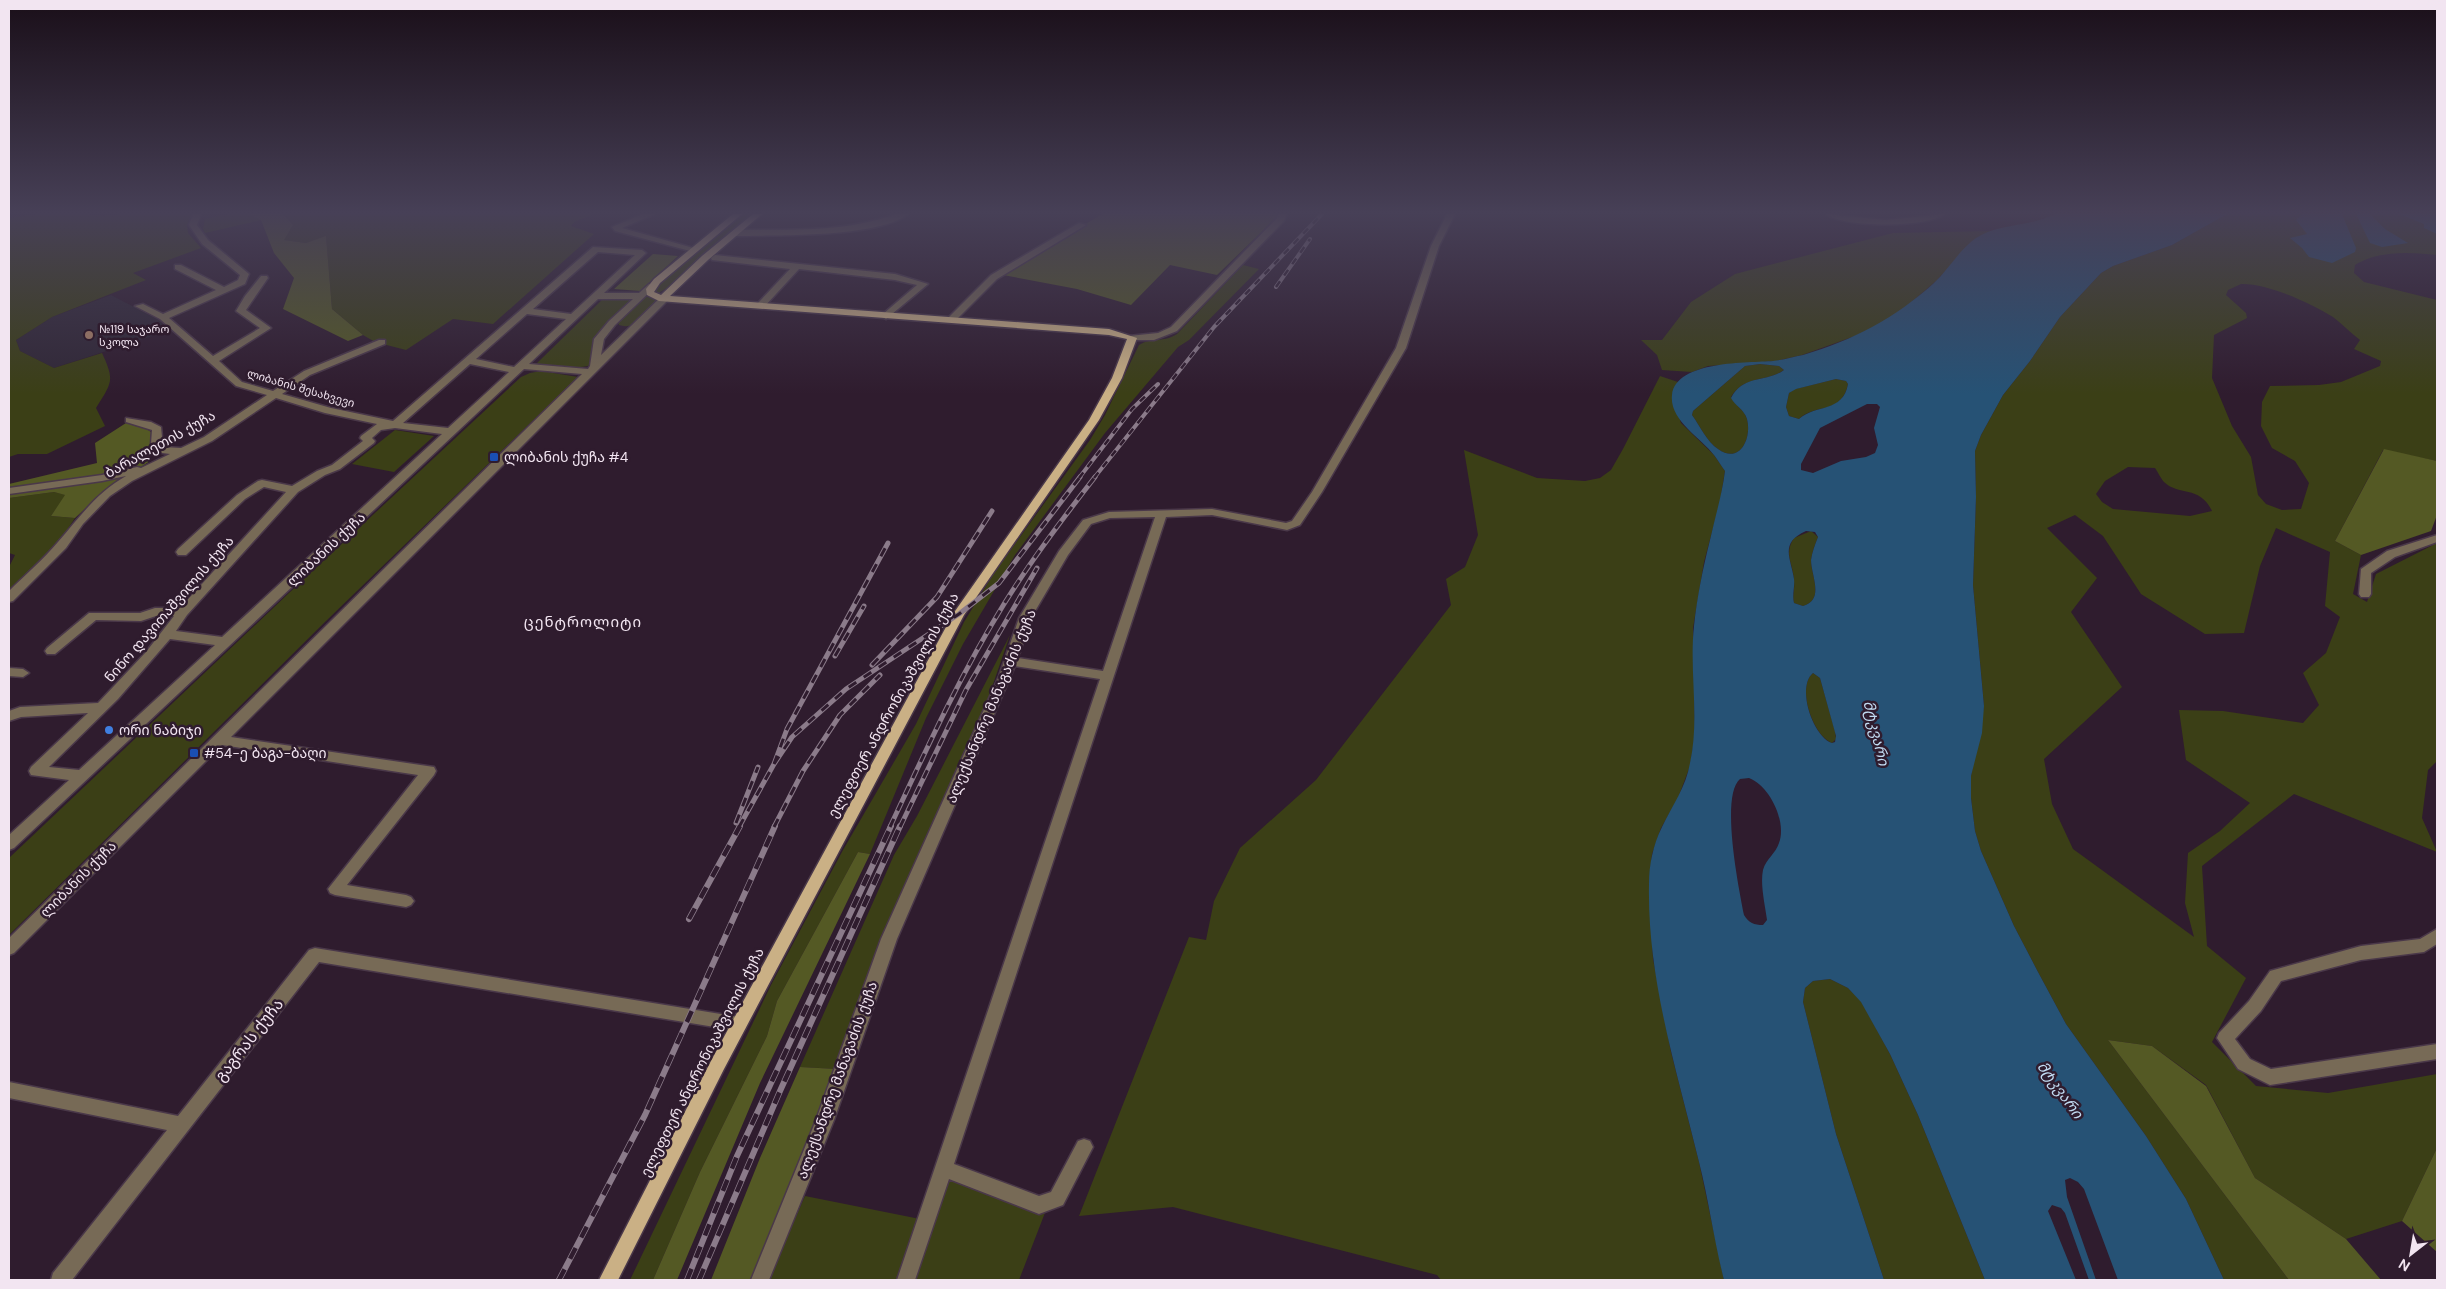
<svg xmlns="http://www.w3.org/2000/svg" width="2446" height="1289" font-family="'DM Sans','Noto Sans Georgian',sans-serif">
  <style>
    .education { fill: #302736 }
    .green { fill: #3b3f16; fill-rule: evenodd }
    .forest { fill: #545924 }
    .water { fill: #265275; fill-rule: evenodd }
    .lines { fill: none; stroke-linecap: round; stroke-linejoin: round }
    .minor-casing { stroke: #4a3849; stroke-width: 3 }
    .major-casing { stroke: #4a3849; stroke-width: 3 }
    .minor { fill: #776a56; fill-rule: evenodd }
    .major { fill: #cab085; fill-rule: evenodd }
    .rail-far2-casing { stroke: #8b7b8a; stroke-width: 4 }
    .rail-far1-casing { stroke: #8b7b8a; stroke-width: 5 }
    .rail-casing { stroke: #8b7b8a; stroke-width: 6 }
    .rail-far2 { stroke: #2f1c2e; stroke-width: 2.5; stroke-dasharray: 7; stroke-linecap: butt }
    .rail-far1 { stroke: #2f1c2e; stroke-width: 3; stroke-dasharray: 9; stroke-linecap: butt }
    .rail { stroke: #2f1c2e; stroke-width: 4.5; stroke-dasharray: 12; stroke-linecap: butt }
    .education-dot { fill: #8d6e63; stroke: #2f1c2e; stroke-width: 2 }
    .transit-dot { fill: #1a4fb4; stroke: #2f1c2e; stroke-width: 2 }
    .shop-dot { fill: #3f7fe0; stroke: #2f1c2e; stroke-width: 2 }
    .labels { text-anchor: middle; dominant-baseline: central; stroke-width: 5; stroke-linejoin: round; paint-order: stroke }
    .far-poi-label { font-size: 11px; fill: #f2e5f1; stroke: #2f1c2e; text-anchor: start }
    .far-street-label { font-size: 11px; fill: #f2e5f1; stroke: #2f1c2e }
    .street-label { font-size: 14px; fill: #f2e5f1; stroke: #2f1c2e }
    .poi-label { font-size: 14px; fill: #f2e5f1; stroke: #2f1c2e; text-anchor: start }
    .neighbourhood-label { font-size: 15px; letter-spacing: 1px; fill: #f2e5f1; stroke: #2f1c2e }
    .water-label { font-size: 15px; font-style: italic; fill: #c2dcf3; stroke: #2f1c2e }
    .near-street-label { font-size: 16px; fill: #f2e5f1; stroke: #2f1c2e }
  </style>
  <rect width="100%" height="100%" fill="#2f1c2e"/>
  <path class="education" d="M111,295L159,320L168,331L54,368L20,351L16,340L52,317Z"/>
  <path class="green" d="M38,214H86L103,216L120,214H192L187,225L188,233L201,248L133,273L146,280L52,317L16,340L20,351L54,368L102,353C115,381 112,382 96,408L105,426L47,454H18L9,457V218Z
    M228,214H249L261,220L205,233L203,229L205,219Z
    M283,214H593L574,222L571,226L594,234L493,324L453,319L406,350L375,342L363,335L332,309L326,237L306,243L283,240L293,225Z
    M741,214H753L669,287L660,292L658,296L655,293L656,289L687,258Z
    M2227,214H2437V255C2411,252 2379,250 2355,265L2354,273L2364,282L2437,300V461L2383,450L2335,541L2361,555L2353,594L2367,602L2376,574L2437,543V761L2428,770L2422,818L2437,852L2294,794L2202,866L2207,946L2246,978L2212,1042L2256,1086L2328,1093L2437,1074V1148L2402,1221L2346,1239L2255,1178L2206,1085L2152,1046L2108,1040L2289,1280H2224L2186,1199L2146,1136L2066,1024L2038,972L2014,926L1981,851L1975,831L1971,798V776L1984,706L1973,585L1976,497L1975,451L1981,435L2003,395L2030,361L2060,317L2101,273L2113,266L2172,245ZM2241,284C2267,283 2310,303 2333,317C2342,324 2351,333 2360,340L2354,349L2381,361L2380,366L2341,382L2319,385L2270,386L2262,402L2261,426L2272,448L2295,461L2309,483L2301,509L2282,510L2266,504L2258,495L2251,457L2232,426L2212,378L2214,335L2247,318L2246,313L2226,295L2228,290ZM2128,467L2155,468C2158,472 2161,479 2164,482C2178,496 2200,485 2212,511L2190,516L2113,509L2102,502L2096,494L2105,481ZM2075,515L2103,536L2141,594L2205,634L2244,633L2260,566L2276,528L2330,552L2325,606L2340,617L2326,653L2303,673L2319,705L2303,723L2223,711L2179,710L2186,760L2250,803L2220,831L2188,853L2185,903L2194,937L2073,849L2052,804L2044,759L2122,687L2071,612L2097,578L2047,528Z
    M1992,231L1976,238L1936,281L1902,310L1882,323L1855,336L1802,355L1776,361L1708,366L1692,372L1662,370L1657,355L1641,340H1662L1691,302L1735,274L1893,233Z
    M1243,265L1259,269L1189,340L1178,347L1105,433L1015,555L963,644L926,718L870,854L858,852L777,1001L767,1036L700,1172L653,1280H630L771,985L843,850L916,724L964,622L994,573L1090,440L1105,415L1139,345C1152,337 1163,343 1177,334Z
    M646,294L648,297L660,301C648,312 636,331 619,325L618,322Z
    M605,297L631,300L598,333L593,361L588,366L574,368L536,364Z
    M1760,364L1779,366L1784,370C1767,382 1744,375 1731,397C1735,406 1744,409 1747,419C1752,438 1740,465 1718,449C1707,442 1700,426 1692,415L1693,411L1745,366Z
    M541,371L578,377L326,621L9,935V858L289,593L521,377L530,373Z
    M1660,376L1678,382L1672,395L1681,423L1714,455L1725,471L1720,502L1704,562L1693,628L1695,735L1690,766L1678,798L1661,828L1652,854L1649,883L1653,959L1671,1052L1699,1162L1724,1280H1441L1437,1275L1173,1207L1079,1216L1189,937L1206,940L1214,901L1240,848L1316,780L1451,605L1446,579L1465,567L1478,535L1464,450L1537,478L1585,481L1600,478L1611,470L1623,449Z
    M1836,379L1846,381L1848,384C1842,415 1815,403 1799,419L1789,416L1786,407L1789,393L1795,389Z
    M395,430L434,436L394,472L352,464Z
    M54,492L66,495L51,516L75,518L55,548L9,592V567L15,555L9,553V498Z
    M1811,531L1818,537C1815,545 1812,552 1811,560C1811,575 1825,600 1803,606L1794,603C1792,596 1795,589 1794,582C1794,565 1783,554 1794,538Z
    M1010,635L971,748L837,1069L800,1067L894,855L917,816Z
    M1813,673L1820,678L1835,731L1836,739L1832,743C1813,736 1796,687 1813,673Z
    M1830,979L1848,988L1861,1001L1890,1054L1918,1115L1985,1280H1884L1836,1134L1803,1002L1805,988L1813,981Z
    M952,1169L1048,1205L1019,1280H916Z
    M805,1196L920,1219L896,1280H768Z"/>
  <path class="forest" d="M249,214H283L293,225L284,240L306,243L326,236L332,309L363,335L348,341L283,309L294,278L274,253L261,220Z
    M1102,214H1275L1279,215L1217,275L1170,265L1131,305L1077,289L1003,275Z
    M653,254L678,256L640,291L614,289Z
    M126,423L142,426L151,432L150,461L103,492L75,518L51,516L65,495L54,492L9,498V484L97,463L95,443Z
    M2384,449L2437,461V515L2431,531L2361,555L2335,541Z
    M858,852L870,854L760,1083L677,1280H653L700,1172L767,1036L777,1001Z
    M2108,1040L2152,1046L2206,1086L2255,1178L2346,1239L2381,1280H2289Z
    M800,1067L837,1069L751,1280H711L760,1158Z
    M2437,1148V1252L2402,1221Z"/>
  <path class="water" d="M2055,214H2227L2172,245L2113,266L2101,273L2060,317L2030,361L2003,395L1981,435L1975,451L1976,497L1973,585L1984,706L1982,733L1971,776V798L1975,831L1981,851L2014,926L2038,972L2066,1024L2146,1136L2186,1199L2224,1280H2118L2084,1189L2078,1182L2070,1178L2065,1180L2067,1197L2096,1280H2089L2065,1213L2061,1208L2052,1205L2048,1211L2076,1280H1985L1918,1115L1890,1054L1861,1002L1848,988L1830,979L1813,981L1805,988L1803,1002L1836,1134L1884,1280H1724C1714,1241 1709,1201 1699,1162C1677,1071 1647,979 1649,884C1649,865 1653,845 1662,827C1672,806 1686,787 1690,763C1700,718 1689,672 1694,626C1697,597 1703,568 1710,540C1715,517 1722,495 1725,471C1721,466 1718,460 1714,455C1701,438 1669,420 1672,395C1676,360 1749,363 1773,361C1783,360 1793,357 1803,355C1854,340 1895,318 1934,283C1949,269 1959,250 1976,238C1998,223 2030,227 2055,214ZM1760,364L1779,366L1784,370C1767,383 1744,374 1731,398C1735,406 1744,409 1747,419C1752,438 1740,465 1718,449C1707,442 1700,426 1692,415L1693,411L1745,366ZM1836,379L1846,381L1848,384C1843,413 1815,404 1799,419L1789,416L1786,407L1789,393L1796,389ZM1867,404H1877L1880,407L1874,428L1878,445L1875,453L1866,457L1841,461L1813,473L1801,470V464L1820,428ZM1806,531L1815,532L1818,537C1815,545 1812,552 1811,560C1811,575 1825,600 1803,606L1794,603C1792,595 1795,587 1794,579C1791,558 1779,543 1806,531ZM1813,673L1820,678L1836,736L1835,742L1832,743C1813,737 1796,687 1813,673ZM1749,778C1770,786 1787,822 1779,843C1776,853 1766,859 1763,870C1760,885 1765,904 1767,920L1763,925C1754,925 1749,923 1744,915C1739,889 1720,796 1740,779Z
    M2302,214H2342L2356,248L2355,252L2332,263L2309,257L2302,248L2290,238L2307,234L2296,220Z
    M2356,214H2370L2385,229L2408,243L2382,247L2370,243Z
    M2399,214H2437V234L2424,228V224Z"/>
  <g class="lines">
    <defs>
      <path id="minor" d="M193,214H201L197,225L208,240L249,274L245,284L169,318L213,356L260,328L236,311L245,296L261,276H267L268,278L246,310L271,328L219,361L242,382L273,391L304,371L379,340H385V344L310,375L282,394L331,408L393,421L593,247L642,250L646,253L604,293H639L649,284L656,286L615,325L604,339L601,355L662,296L670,298L231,737L434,767L436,771L434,775L347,885L406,895L411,897L414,901L411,905L406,907L335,895L330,893L328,889L418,775L222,745L14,953L9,955V938L582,374L524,369L14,848L9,850V835L69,780L31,775L29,771L31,767L88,713L21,717L9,721V711L20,707L98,703L146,652L174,616H156L141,621L96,620L55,654H47L45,651L47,648L89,613H140L155,608H180L286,492L264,487L245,499L186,555H178L176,552L178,549L237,495L258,481L262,480L292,486L317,471L332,465L363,441L360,438L361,436L377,424L325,413L276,398L212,441L132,481L110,496L83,524L66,548L13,601L9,602V591C25,575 43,560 58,542C80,517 96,493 126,476L102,481L9,494V488L102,475L137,467L141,468L170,454L155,452L151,444L152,430L126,422V418L151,422L161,427L163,447L181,448L204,437L267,395L236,386L160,319L135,306L143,304L163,314L216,290L175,269V265H181L224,287L238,280L240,275L202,244L189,225ZM598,252L635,255L571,314L533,309ZM598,299H633L609,321L594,339L590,366L588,369L529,364ZM527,314L566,319L514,367L476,359ZM470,364L509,372L448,428L403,423ZM395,428L442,434L222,637L176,631L187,615L298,492L325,475L340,469L374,443L375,441L372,438L381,430ZM170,639L215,645L79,770L49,767L118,699Z
        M643,214H655L622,228L697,249L690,251L615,231L612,227Z
        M896,214H908C879,238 774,235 734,236L730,233L734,230C789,229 844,233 896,214Z
        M1279,214H1287L1284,221L1177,331L1154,340H1129V336L1158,333L1171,327L1277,218Z
        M1447,214H1455L1439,246L1406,348L1322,492L1300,525L1287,530L1212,515L1166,517L954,1164L1039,1196L1051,1192L1078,1141L1084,1139L1090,1141L1093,1147L1063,1205L1039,1214L949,1179L915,1280H897L1100,679L1015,666L897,939L834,1120L769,1280H751L816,1120L881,939L999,676L1019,618L1059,551L1083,520L1109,512L1212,509L1286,523L1292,521L1312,492L1396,348L1431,246ZM1155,517L1103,671L1018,658L1031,618L1068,555L1091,524L1110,518Z
        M1826,214L1886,220L1945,214C1926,228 1844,228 1826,214Z
        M1079,223L1086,225L997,279L954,322H948V318L991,275Z
        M715,255L895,274L928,284L886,319L881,316L883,314L917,285L895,280L799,269L764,307L761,308L756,305L758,303L790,269L712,260L711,258Z
        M2437,535V542L2395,557L2371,573V594L2369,597H2361L2359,594L2361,569L2387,551Z
        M9,668L23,669L29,673L23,677L9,676Z
        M2437,929V944L2424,952L2361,960L2281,981L2261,1011L2235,1039L2250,1059L2271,1069L2437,1044V1059L2270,1085L2238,1069L2217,1038L2219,1033L2249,1001L2270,971L2361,946L2420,939Z
        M315,948L739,1017L745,1019L747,1024L745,1029L739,1031L319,962L72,1280H51L53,1273L167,1130L9,1098V1082L178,1116L309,950Z"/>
      <path id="major" d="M733,214H742L660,283L654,292L661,295L702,256L753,214H762L708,260L670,296L1109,329L1137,338L1122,378L1099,420L964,615L724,1069L618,1280H599L712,1059L953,614L1089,420L1112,378L1127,339L1109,335L659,301L647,295L646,289L654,279Z"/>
    </defs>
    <use href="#minor" class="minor-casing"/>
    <use href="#major" class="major-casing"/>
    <use href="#minor" class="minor"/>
    <use href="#major" class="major"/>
    <defs>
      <path id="rail-far2" d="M1276,287L1310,239
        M1079,478L1132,409L1158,384
        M1094,478L1214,327L1322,214"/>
      <path id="rail-far1" d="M835,656L864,606
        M872,665L937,597L992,511
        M774,764L792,737L846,689L959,614L999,583L1080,477
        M736,823L758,767
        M739,827L774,764L787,729L888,543
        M774,827L803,771L840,715L880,675
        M890,827C925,752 960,675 1004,604C1031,560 1063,518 1095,477
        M900,827L966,690L1037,568"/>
      <path id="rail" d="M689,919L740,826
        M559,1280L645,1115L775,826
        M687,1280L737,1156L891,826
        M699,1280L780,1091L900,826"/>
    </defs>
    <use href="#rail-far2" class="rail-far2-casing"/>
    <use href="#rail-far1" class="rail-far1-casing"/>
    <use href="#rail" class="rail-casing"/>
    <use href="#rail-far2" class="rail-far2"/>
    <use href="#rail-far1" class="rail-far1"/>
    <use href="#rail" class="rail"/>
  </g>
  <linearGradient id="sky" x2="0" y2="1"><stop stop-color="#1a0f19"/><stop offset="0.54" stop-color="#474057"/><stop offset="1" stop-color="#474057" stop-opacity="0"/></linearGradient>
  <rect width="2446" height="394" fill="url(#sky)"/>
  <circle class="education-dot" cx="89" cy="335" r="5"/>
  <g class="transit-dot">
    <rect x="489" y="452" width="10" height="10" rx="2.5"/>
    <rect x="189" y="748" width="10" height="10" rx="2.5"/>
  </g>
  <circle class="shop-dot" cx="109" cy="730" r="5"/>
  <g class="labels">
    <g class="far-poi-label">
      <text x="99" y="329">№119 საჯარო<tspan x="99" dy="13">სკოლა</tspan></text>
    </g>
    <g class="far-street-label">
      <text transform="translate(301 388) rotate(16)">ლიბანის შესახვევი</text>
    </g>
    <g class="street-label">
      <text transform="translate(160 444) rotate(-29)">ბარალეთის ქუჩა</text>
      <text transform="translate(326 549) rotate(-43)">ლიბანის ქუჩა</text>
      <text transform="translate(169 609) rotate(-49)">ნინო დავითაშვილის ქუჩა</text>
      <text transform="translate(893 705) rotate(-61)">ელეფთერ ანდრონიკაშვილის ქუჩა</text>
      <text transform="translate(991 706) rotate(-67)">ალექსანდრე მანაგაძის ქუჩა</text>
      <text transform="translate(78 879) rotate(-45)">ლიბანის ქუჩა</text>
      <text transform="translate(702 1062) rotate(-63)">ელეფთერ ანდრონიკაშვილის ქუჩა</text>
      <text transform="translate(837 1080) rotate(-70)">ალექსანდრე მანაგაძის ქუჩა</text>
    </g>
    <g class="poi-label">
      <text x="504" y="457">ლიბანის ქუჩა #4</text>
      <text x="119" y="730">ორი ნაბიჯი</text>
      <text x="204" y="753">#54-ე ბაგა-ბაღი</text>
    </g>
    <g class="neighbourhood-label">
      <text x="583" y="622">ცენტროლიტი</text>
    </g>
    <g class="water-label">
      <text transform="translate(1876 733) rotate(76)">მტკვარი</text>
      <text transform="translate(2060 1090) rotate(54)">მტკვარი</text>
    </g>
    <g class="near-street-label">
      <text transform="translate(249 1040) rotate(-52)">გაგრას ქუჩა</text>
    </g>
  </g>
  <rect width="2446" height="1289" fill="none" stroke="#f2e5f1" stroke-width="20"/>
  <g transform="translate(2411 1254) rotate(211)" stroke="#2f1c2e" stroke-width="4" paint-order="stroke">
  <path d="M0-4L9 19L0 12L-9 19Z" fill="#f2e5f1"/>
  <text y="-8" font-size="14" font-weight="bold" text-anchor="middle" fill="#f2e5f1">N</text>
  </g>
</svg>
